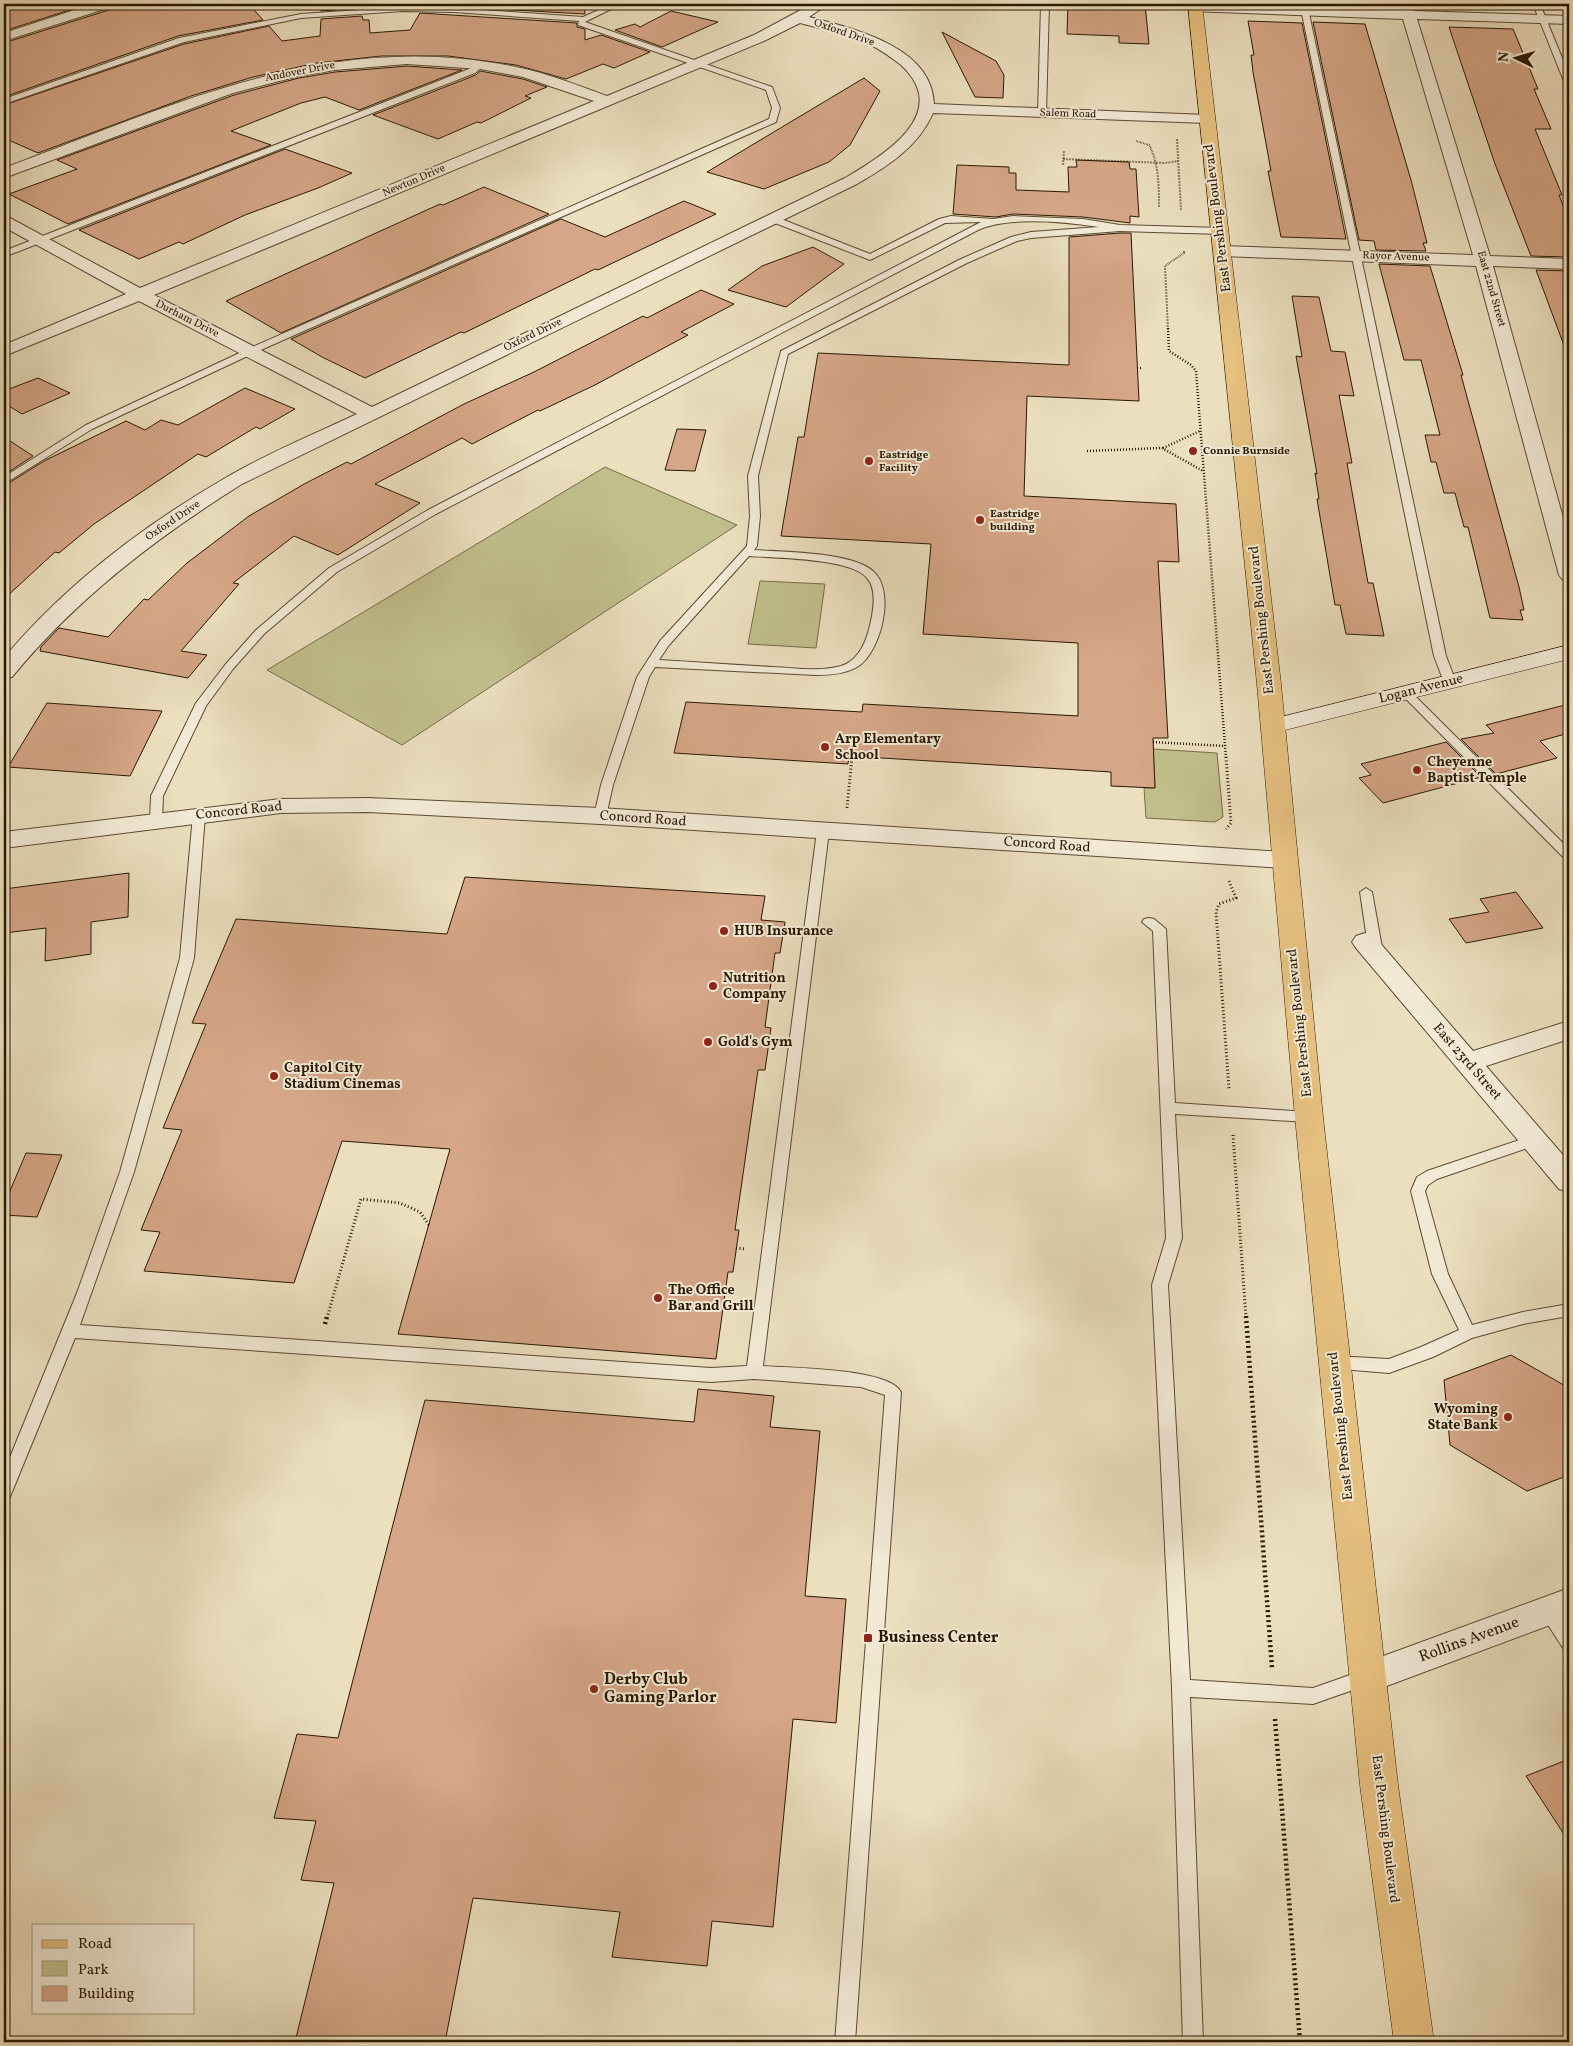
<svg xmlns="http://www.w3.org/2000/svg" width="1573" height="2046" font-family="Vollkorn,serif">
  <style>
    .green { fill: #c0bf8c; stroke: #766c46 }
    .building { fill: #d5a687; stroke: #2b1800 }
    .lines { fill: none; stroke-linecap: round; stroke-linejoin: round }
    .service-casing { stroke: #5b4a30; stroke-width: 2 }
    .minor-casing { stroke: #5b4a30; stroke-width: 2 }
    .secondary-casing { stroke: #2b1800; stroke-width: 1 }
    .primary-casing { stroke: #2b1800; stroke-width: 1 }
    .path-far3 { stroke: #2b1800; stroke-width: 2; stroke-dasharray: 0.5 1; stroke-linecap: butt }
    .path-far2 { stroke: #2b1800; stroke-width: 2.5; stroke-dasharray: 1 2; stroke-linecap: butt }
    .path-far1 { stroke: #2b1800; stroke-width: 3; stroke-dasharray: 1 2.5; stroke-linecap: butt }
    .path { stroke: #2b1800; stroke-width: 4.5; stroke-dasharray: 2 3; stroke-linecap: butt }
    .service { fill: #f2ead5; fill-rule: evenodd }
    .minor { fill: #f2ead5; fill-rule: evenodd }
    .secondary { fill: #f2ead5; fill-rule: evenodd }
    .primary { fill: #e6c07f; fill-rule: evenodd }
    .poi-dot { fill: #8f2418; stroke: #f2ead5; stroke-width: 2 }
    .labels { text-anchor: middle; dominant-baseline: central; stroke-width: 4; stroke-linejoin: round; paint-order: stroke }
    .far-street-label { font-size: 11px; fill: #2b1800; stroke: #f2ead5 }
    .far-poi-label { font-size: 11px; font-weight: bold; fill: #2b1800; stroke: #f2ead5; text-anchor: start }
    .street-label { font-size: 14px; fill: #2b1800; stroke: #f2ead5 }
    .poi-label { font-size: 14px; font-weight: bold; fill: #2b1800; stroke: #f2ead5; text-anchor: start }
    .near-poi-label { font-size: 16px; font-weight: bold; fill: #2b1800; stroke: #f2ead5; text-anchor: start }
    .near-street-label { font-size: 16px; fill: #2b1800; stroke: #f2ead5 }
  </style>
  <rect width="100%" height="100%" fill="#ebdfbe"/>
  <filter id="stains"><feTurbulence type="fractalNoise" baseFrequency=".004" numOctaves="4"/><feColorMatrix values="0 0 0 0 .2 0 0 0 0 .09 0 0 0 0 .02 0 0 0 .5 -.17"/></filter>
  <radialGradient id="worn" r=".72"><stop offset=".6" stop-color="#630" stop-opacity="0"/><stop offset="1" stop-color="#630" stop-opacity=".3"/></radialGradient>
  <path class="green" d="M605,467L737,525L402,745L267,670Z
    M760,581L825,584L816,648L748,644Z
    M1153,749L1217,753L1223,817L1215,822L1146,818L1144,788H1155Z"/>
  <path class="building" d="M4,4H88L4,31Z
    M115,4H249L263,20L178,36L4,97V43L112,9Z
    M321,4H359L360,8L321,11Z
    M478,4H584L585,14L478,8Z
    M1068,4H1145L1149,44L1119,43V36L1067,34Z
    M671,11L718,22L662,47L615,30L635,24L640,27Z
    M420,13L577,23V27L585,29V40L601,35L650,52L614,68L603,64L566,79L516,65L448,56H381L317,63L253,77L191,96L38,153L4,138V105L184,44L269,26L282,41L320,36L321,19L362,16L363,20H369L370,33L410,30Z
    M1248,21L1302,23L1346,239L1281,237L1268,171H1271L1253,72L1251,55H1254Z
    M1313,22L1365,24L1411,180L1427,243H1423L1426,251L1376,250L1374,241L1359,240Z
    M1449,27L1513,29L1538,89H1534L1551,129H1535L1562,195H1559L1569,221V257L1531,256L1495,164Z
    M942,32L996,61L1004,75L1003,98L975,97Z
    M407,66L462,70L359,110L325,97L301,103L231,131L271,145L68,224L9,194L77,169L57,160L234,95L299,78L335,72Z
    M480,71L523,79L547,87L525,96L531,98L481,123L477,122L438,139L373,115L476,75Z
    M864,78L880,91L850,145L829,162L764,189L707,172Z
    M285,149L352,173L318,188L245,215L183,244L179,242L139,259L79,230Z
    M1076,160L1129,162L1130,169H1136L1139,217L1130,216V223L1083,217L1013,214L996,217L953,214L957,165L1009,167V173H1016V190L1069,192L1068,167H1077Z
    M484,187L549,214L281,333L226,301L440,204L443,205Z
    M684,201L716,214L598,270L595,269L464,333L461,332L365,378L322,357L291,339L561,219L605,237Z
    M1120,233H1131L1139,401L1027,396L1024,496L1176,504L1179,562L1158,561L1168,738H1153L1155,788L1111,786V772L849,756L848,764L674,753L686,702L862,712L863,704L1078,716V643L923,634L931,544L781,536L798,437H804L818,353L1069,365V237Z
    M813,247L844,264L786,307L728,290L762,266Z
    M1379,264L1430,266L1463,375H1461L1519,587L1524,610H1520L1523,620L1490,618L1468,527H1464L1455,493H1444L1436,462H1431L1425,435H1440L1421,360H1404Z
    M1536,270L1569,271V350L1566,351Z
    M701,290L734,304L681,332L688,335L595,385L540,411L538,410L472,444L462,438L375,484L420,503L338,555L294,536L233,583L239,584L181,651L207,655L188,678L40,651L41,647L59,628L108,637L144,599L148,600L187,563L249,516L306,483L347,462L351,464L464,404L534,372L643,316L647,318Z
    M1292,296L1319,297L1331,351L1345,352L1354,396L1339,395L1352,463H1347L1368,583H1373L1384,636L1346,634L1340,605H1335L1317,499H1319L1315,473L1317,474L1296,356L1302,357Z
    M38,378L70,393L22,414L4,403V391Z
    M245,388L295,409L260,429L256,427L206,457L198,454L94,524L59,553L55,552L4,599V486L44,461L126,421L145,430L161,420L178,425Z
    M677,429L706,430L695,471L665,470Z
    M4,437L33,456L4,475Z
    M47,703L162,711L130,776L8,767Z
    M1569,704V733L1540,741L1557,758L1496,774L1461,739L1494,733L1486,725Z
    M1446,742L1481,777L1383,803L1359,778L1371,775L1361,764Z
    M129,873L128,917L91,922V954L45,961L46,928L4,933V889Z
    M465,877L765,896L761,920L785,922L780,953H775L765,1027L771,1028L765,1070H758L735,1230H739L733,1272H728L716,1359L398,1334L450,1149L342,1141L294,1283L144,1271L160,1232L141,1230L182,1130L163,1128L206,1024L192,1023L236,919L447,934Z
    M1516,892L1543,928L1466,943L1449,919L1489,912L1480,899Z
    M26,1153L62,1155L37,1217L4,1215V1205Z
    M1511,1355L1569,1388V1475L1527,1491L1450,1445L1444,1380Z
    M698,1389L774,1396L770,1427L820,1431L805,1596L846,1599L836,1723L793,1719L773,1927L712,1921L707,1966L612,1957L620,1912L473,1898L445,2042H295L334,1883L301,1880L316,1821L274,1818L297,1734L338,1738L425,1400L694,1422Z
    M1569,1759V1842L1526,1776Z"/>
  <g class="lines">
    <defs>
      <path id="service" d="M612,4H621L585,22L772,87L780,108L776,122L254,353L92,429L4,484V477L86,425L248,349L769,119L772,108L766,90L578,25L579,21L454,12L403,11L301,18L184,42L7,103H4V99L179,38L301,14L403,7L454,8L583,17Z
        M1041,4H1049L1046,113L1042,115L1038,113Z
        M1300,4H1307L1446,656L1456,682L1450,685L1444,682L1434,656Z
        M1533,4H1540L1569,75V86L1565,84Z
        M478,62L485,64L475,73L4,257V251L469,69Z
        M951,216L993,219L1013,216L1083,219L1120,225L1221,228L1225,231L1221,234L1120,231L1031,238L1017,241L967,263L788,354L758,476L760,516L757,546L754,550C783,552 852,552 873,571C896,591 881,649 860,665C848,674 830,675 816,675L655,667L649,677L613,785L606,816L600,820L594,816L601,785L637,677L660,641L747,546L750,516L748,476L781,351L961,259L1011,237L1031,232L1099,227C1065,222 1009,216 978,230L436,514L337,572L264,634L233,669L206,706L163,796L162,820L160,823H152L150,820L151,796L196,703L225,665L256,630L329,568L428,510L981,222L945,223L870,260L770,221V217H776L870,254L939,219ZM749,556C775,558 851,558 867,578C878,590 873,614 869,629C865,645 857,661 841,666C820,672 794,668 773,667C735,665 697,662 659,660L669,645Z
        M1406,690L1410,691L1569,849V860L1565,859L1402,695L1400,693L1402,691Z
        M199,811L205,815L194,958L134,1172L80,1325L711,1368L747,1366L817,831L823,827L829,831L763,1366C789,1368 889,1368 901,1392L855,2042H835L885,1395L861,1387L754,1379L711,1382L75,1338L12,1492L10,1497L4,1499V1472L77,1293L120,1172L180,958L193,815Z
        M1366,888L1372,892L1383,953L1381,956H1371L1369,953L1360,892Z
        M1149,918L1154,919L1166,929L1175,1103L1309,1112L1314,1113L1316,1117L1314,1121L1309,1122L1175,1114L1182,1238L1168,1285L1190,1680L1313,1688L1367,1669L1373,1671L1376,1677L1373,1683L1313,1704L1190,1697L1203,2042H1183L1172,1688L1152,1285L1166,1238L1153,931L1142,922L1144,919Z
        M1534,1135L1539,1136L1541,1140L1539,1144L1437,1179L1428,1185L1425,1191L1448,1274L1472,1325L1523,1312L1569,1304V1316L1523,1324L1472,1338L1433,1357L1389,1373L1329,1368L1327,1363L1329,1358L1335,1356L1389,1359L1421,1347L1459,1330L1432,1274L1411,1191L1417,1177L1427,1171Z
        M1548,1603L1554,1605L1569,1627V1650L1563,1648L1539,1611L1542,1605Z"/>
      <path id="minor" d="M93,4H113L111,7L4,41V33Z
        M812,4H828L809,17C854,29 932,46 934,104L1207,115L1212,116L1214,119L1212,122L1207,123L933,113C918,147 888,166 857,184L242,484C156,538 77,598 12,677L4,678V658C65,585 144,525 227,477C268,453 314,434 357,414L139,301L4,356V345L126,294L4,227V216L10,218L140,288L594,101L523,77L480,69L407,64L335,70L299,76L233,93L4,178V168C174,105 330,28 516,67C547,73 577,85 607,96L754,35ZM800,23C823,29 847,34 869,44C881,50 891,57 901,65C953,113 884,155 845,178L372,407L154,295L764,41Z
        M1195,4L1400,10L1398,4H1412L1414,11L1569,16V24L1417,19L1490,256L1569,259V269L1493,266L1569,539V581L1562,579L1559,575L1476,266L1223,256L1217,255L1215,251L1217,247L1223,246L1473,255L1403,19L1190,11L1188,8L1190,5Z
        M368,798L600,808L1284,852L1293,854L1296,860L1293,866L1284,868L600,824L368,812L281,813L4,848V832L281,799Z
        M1365,933L1374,936L1473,1051L1569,1021V1039L1486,1066L1569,1162V1192L1559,1189L1356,948L1352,942L1356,936Z
        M1569,1588V1618L1368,1693L1356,1688L1351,1677L1356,1666Z"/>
      <path id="secondary" d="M1569,645V659L1273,733L1265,731L1261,726L1265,721Z"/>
      <path id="primary" d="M1188,4H1202L1281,684L1323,1117L1398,1785L1434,2042H1394L1360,1785L1295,1117L1257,684Z"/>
    </defs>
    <use href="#service" class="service-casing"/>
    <use href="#minor" class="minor-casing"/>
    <use href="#secondary" class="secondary-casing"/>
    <use href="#primary" class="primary-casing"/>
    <path class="path-far3" d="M1177,139L1181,210
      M1136,141L1149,145C1159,163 1159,188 1159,208
      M1063,159L1165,163L1178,161
      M1063,165L1064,150
      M1168,330L1165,266L1184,253V251"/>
    <path class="path-far2" d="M1168,328L1169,351L1191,365L1196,371L1226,758
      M1137,368H1143
      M1163,448L1200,431
      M1087,451L1162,448L1203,471
      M1153,742L1225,746
      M852,758V756"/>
    <path class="path-far1" d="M1226,757L1231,823L1226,829
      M847,808L852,757
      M1229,881L1236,898L1219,904L1216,912L1229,1089
      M1233,1135L1246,1318
      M736,1248L746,1249
      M327,1318L361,1199L400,1203L420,1212L429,1225"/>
    <path class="path" d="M1246,1316L1272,1668
      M325,1324L327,1316
      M1275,1719L1300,2042"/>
    <use href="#service" class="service"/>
    <use href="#minor" class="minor"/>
    <use href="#secondary" class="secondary"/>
    <use href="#primary" class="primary"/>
  </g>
  <g class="poi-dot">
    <circle cx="1193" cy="451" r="5"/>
    <circle cx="869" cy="461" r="5"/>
    <circle cx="980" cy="520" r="5"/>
    <circle cx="825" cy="747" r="5"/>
    <circle cx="1417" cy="770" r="5"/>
    <circle cx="724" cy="931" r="5"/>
    <circle cx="713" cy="986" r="5"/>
    <circle cx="708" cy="1042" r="5"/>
    <circle cx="274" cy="1076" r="5"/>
    <circle cx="658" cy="1298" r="5"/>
    <circle cx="1508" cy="1417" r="5"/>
    <rect x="863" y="1633" width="10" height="10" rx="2.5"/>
    <circle cx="594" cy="1689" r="5"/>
  </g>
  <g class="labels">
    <g class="far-street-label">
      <text transform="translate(844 33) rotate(19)">Oxford Drive</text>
      <text transform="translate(300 72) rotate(-11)">Andover Drive</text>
      <text transform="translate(1068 114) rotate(2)">Salem Road</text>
      <text transform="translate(414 181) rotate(-23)">Newton Drive</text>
      <text transform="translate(1396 257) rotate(2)">Rayor Avenue</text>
      <text transform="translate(1491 289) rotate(74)">East 22nd Street</text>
      <text transform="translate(187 319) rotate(27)">Durham Drive</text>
      <text transform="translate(533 335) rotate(-26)">Oxford Drive</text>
      <text transform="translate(173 521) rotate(-34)">Oxford Drive</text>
    </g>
    <g class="far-poi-label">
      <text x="1203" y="451">Connie Burnside</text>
      <text x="879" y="455">Eastridge<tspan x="879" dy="13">Facility</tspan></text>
      <text x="990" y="514">Eastridge<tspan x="990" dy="13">building</tspan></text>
    </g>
    <g class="street-label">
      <text transform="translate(1218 218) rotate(-97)">East Pershing Boulevard</text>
      <text transform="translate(1262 620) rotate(-96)">East Pershing Boulevard</text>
      <text transform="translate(1421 689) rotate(-14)">Logan Avenue</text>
      <text transform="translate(239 811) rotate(-6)">Concord Road</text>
      <text transform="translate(643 819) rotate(4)">Concord Road</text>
      <text transform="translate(1047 845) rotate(4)">Concord Road</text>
      <text transform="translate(1300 1023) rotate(-96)">East Pershing Boulevard</text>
      <text transform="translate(1467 1062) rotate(49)">East 23rd Street</text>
      <text transform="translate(1341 1426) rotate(-96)">East Pershing Boulevard</text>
      <text transform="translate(1385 1829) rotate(83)">East Pershing Boulevard</text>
    </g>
    <g class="poi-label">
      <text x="835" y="739">Arp Elementary<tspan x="835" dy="16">School</tspan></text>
      <text x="1427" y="762">Cheyenne<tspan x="1427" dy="16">Baptist Temple</tspan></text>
      <text x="734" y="931">HUB Insurance</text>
      <text x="723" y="978">Nutrition<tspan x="723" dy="16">Company</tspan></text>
      <text x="718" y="1042">Gold's Gym</text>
      <text x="284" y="1068">Capitol City<tspan x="284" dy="16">Stadium Cinemas</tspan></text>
      <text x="668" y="1290">The Office<tspan x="668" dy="16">Bar and Grill</tspan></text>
      <text x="1498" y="1409" text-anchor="end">Wyoming<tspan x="1498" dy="16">State Bank</tspan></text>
    </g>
    <g class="near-poi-label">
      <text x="878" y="1638">Business Center</text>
      <text x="604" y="1680">Derby Club<tspan x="604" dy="18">Gaming Parlor</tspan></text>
    </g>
    <g class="near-street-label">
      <text transform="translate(1469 1640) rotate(-20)">Rollins Avenue</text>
    </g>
  </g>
  <rect width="1573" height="2046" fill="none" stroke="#ebdfbe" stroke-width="20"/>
  <rect x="5" y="5" width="1563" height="2036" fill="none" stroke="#2b1800" stroke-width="2.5"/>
  <rect x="10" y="10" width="1553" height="2026" fill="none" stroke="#2b1800"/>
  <rect x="32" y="1924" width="162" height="90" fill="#f2ead5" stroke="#a29680"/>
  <rect x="42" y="1940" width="25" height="8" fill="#e6c07f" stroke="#a29680"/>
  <text x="78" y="1948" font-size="15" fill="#2b1800">Road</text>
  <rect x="42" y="1961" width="25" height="15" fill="#c0bf8c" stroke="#a29680"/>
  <text x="78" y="1974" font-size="15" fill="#2b1800">Park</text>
  <rect x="42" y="1986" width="25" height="15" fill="#d5a687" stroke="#a29680"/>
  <text x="78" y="1998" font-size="15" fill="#2b1800">Building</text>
  <g transform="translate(1516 58) rotate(275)" stroke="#f2ead5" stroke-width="4" paint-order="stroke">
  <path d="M0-4L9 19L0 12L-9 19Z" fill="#2b1800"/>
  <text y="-8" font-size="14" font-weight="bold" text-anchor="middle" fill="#2b1800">N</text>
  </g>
  <rect width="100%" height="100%" filter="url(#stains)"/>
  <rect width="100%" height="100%" fill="url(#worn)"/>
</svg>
